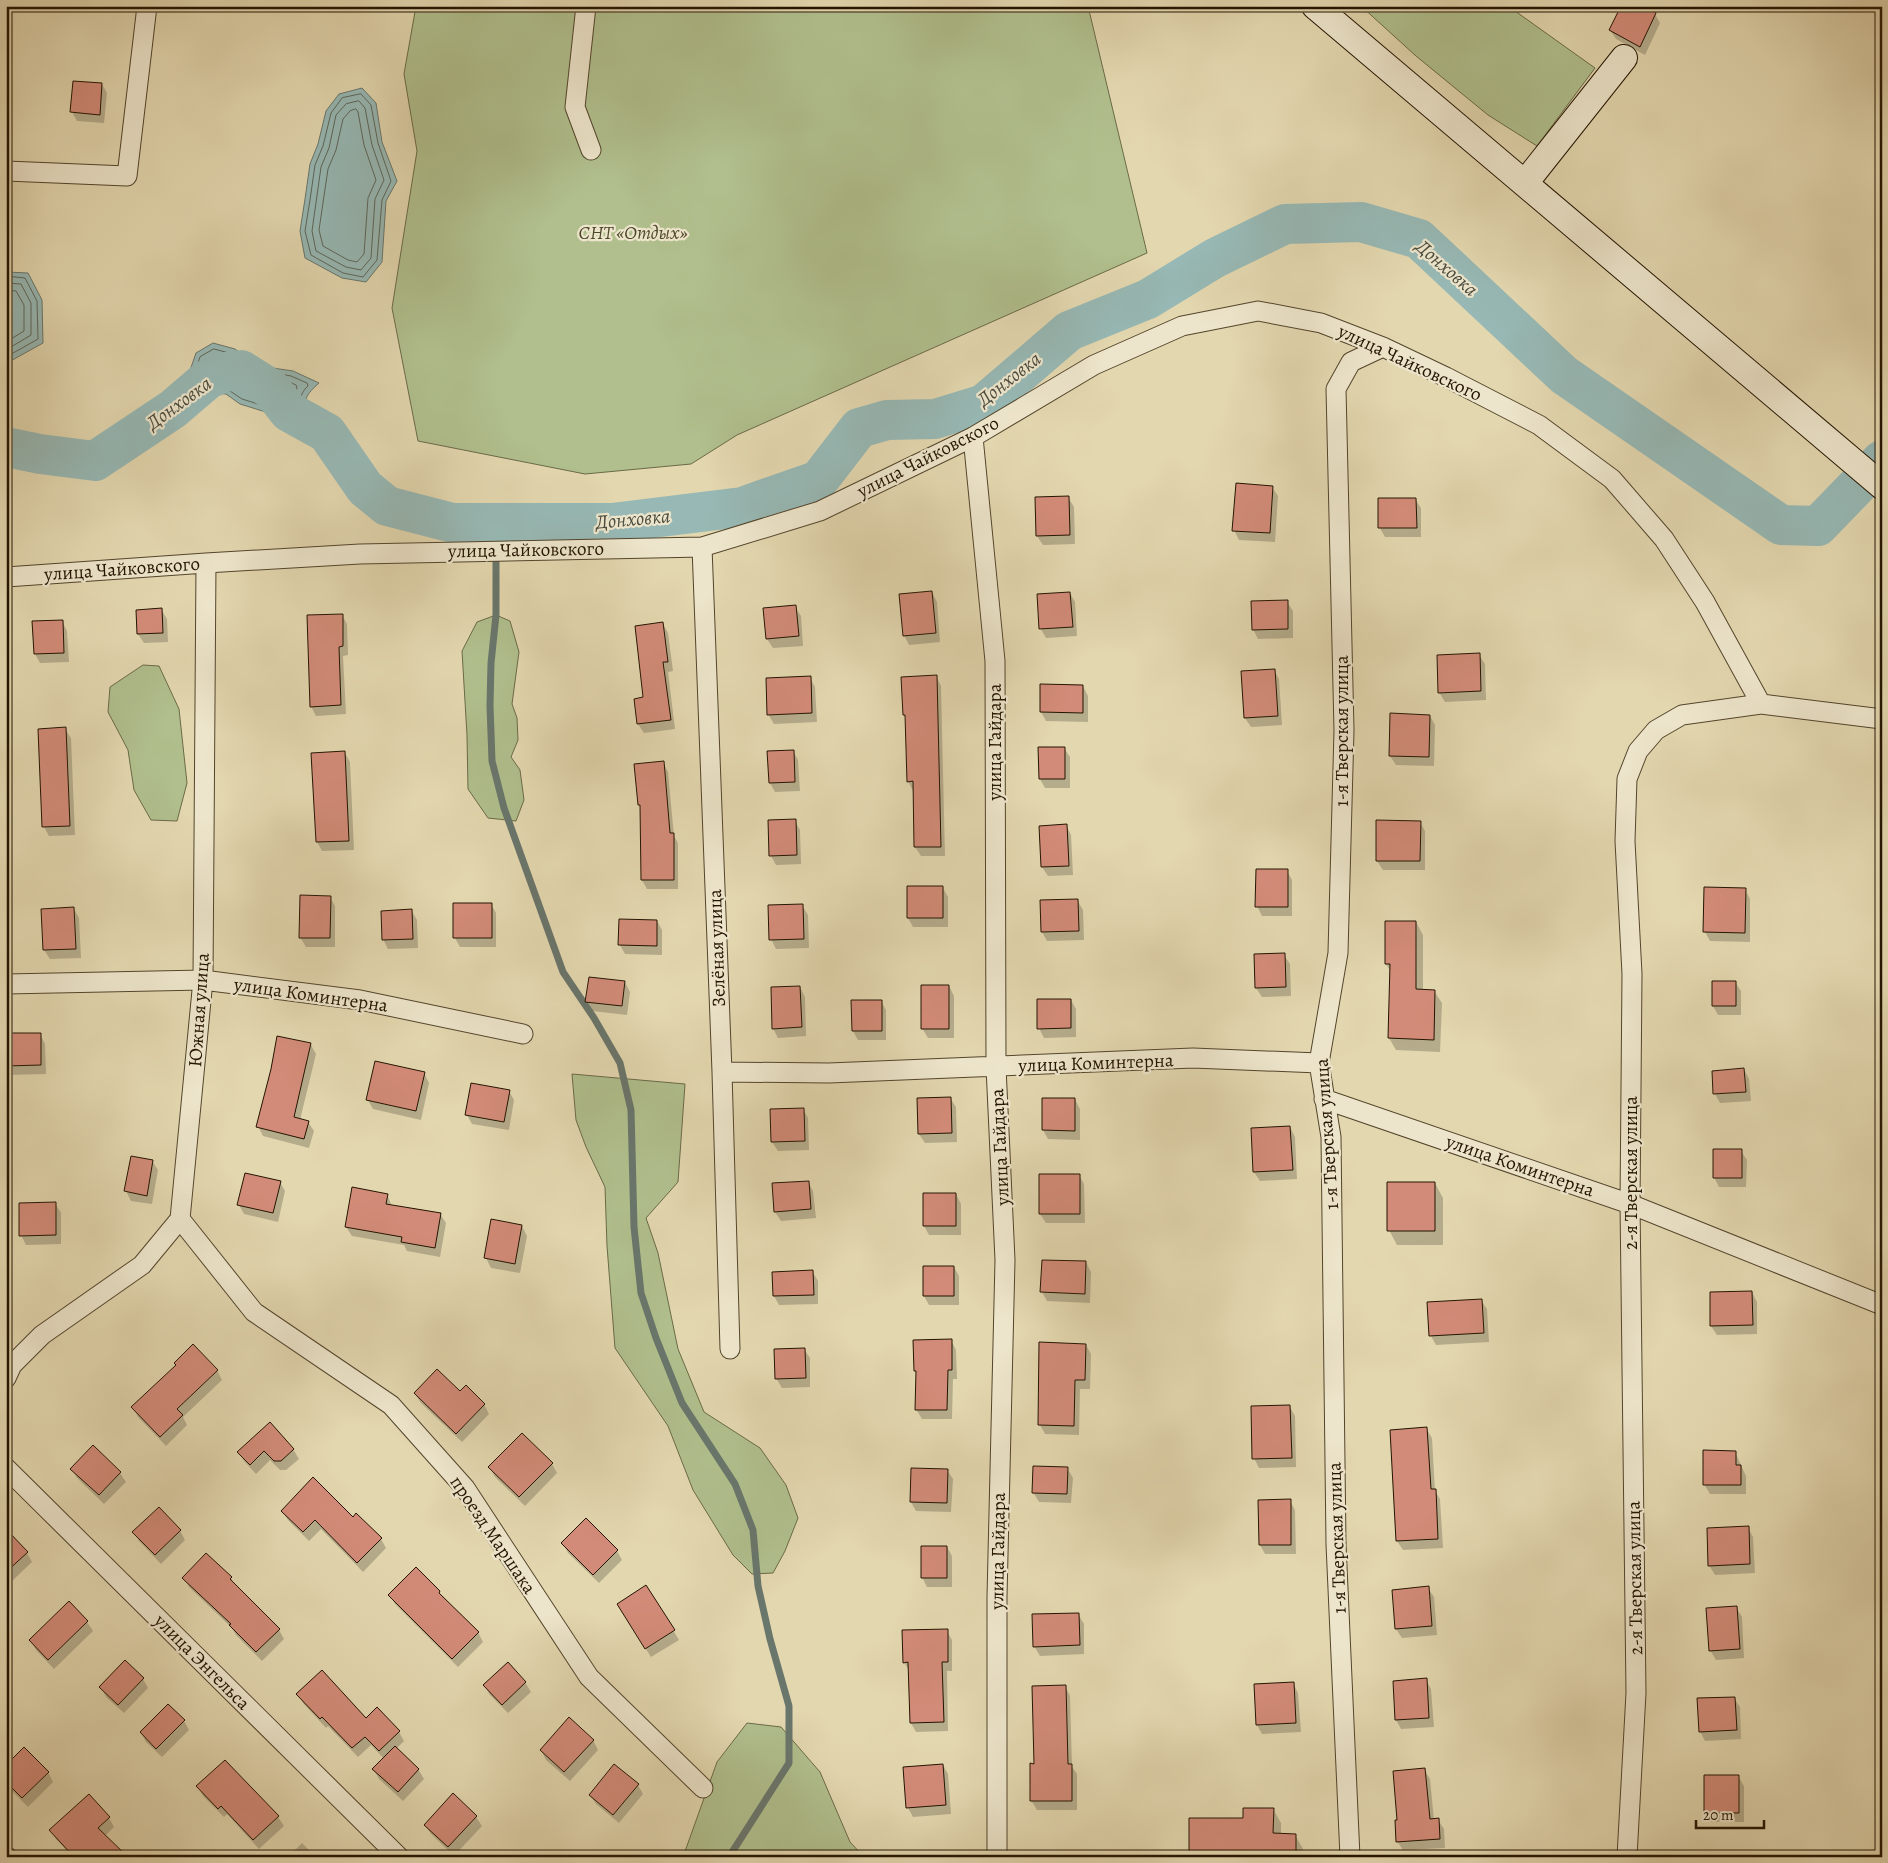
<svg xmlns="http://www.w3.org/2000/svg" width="1888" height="1863" font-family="Alegreya,serif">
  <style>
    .green { fill: #b0bf8d; stroke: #6a6a47 }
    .water { fill: #97b8b4; stroke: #69766c }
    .shadow { fill: #0003 }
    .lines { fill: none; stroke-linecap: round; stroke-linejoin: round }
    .shore { stroke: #5d665a; stroke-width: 1 }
    .stream { stroke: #69766c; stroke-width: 7 }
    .river { stroke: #97b8b4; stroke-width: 40 }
    .building { fill: #d28b78; stroke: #231401 }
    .street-casing { stroke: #53452c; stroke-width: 21 }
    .secondary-casing { stroke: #231401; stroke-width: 28 }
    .street { stroke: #ede5cb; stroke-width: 19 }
    .secondary { stroke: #ede5cb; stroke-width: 26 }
    .labels { text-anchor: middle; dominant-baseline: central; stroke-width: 4.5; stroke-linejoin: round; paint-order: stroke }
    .park-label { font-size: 19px; font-style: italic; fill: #4d472b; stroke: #ede5cb }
    .street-label { font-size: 19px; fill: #231401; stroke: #ede5cb }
    .water-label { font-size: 20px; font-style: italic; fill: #4c4d40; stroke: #ede5cb }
  </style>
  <rect width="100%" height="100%" fill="#e3d7af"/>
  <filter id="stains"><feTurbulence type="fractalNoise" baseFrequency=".004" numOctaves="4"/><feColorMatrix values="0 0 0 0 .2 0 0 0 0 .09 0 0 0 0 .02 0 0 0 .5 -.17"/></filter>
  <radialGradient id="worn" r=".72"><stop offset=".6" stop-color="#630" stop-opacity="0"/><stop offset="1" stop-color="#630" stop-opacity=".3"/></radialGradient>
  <path class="green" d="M416,6H1088L1147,253L737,435L691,464L585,474L418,441L392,308L417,151L404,74Z
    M1361,6H1508L1595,68L1537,146L1488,115L1416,56Z
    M496,615L510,621L519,652L512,704L517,718L518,740L511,757L520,770L524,800L516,821L488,818L468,789L467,735L462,651L477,622Z
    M143,665L159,666L179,709L187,783L177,821L151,820L134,790L128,750L108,712L110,687Z
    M572,1074L685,1084L678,1182L646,1218L658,1253L678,1349L704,1412L760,1448L786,1485L798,1518L785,1551L773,1573L752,1574L733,1555L693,1490L668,1426L615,1348L607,1246L605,1187L586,1147L576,1120Z
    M747,1723L781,1727L820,1772L850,1842L864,1857H683L717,1762Z"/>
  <path class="water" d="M362,88L376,103L382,142L397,181L386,201L382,262L366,282L342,278L305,258L300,231L305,199L310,164L318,144L326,111L339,94Z
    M6,272L28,273L42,300L43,343L7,363Z
    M213,343L235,349L248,359L266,367L293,371L319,383C302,398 304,402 308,423L295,426L269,413L240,404L226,394L214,393L192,400L186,399L187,379L196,353Z"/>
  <path class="shadow" d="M74,6H113L112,12L75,8Z
    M1655,14L1660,23L1645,55L1616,39L1610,30Z
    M102,84L107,93L104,123L77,121L72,112Z
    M1272,487L1278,496L1275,542L1239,540L1234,530Z
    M1068,497L1074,507L1075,544L1043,545L1037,536Z
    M1415,499L1421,508V537H1385L1380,528Z
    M932,592L937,602L940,642L909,645L904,635Z
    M1070,593L1075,602L1077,636L1046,638L1041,629L1038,595Z
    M1287,602L1293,611V638L1258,639L1253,629Z
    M795,607L801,616L803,646L773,648L767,639L764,609Z
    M161,609L167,619L168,642L144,643L138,634Z
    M342,615L347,624L348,655L343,656L346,714L316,716L311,706Z
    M62,621L67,631L69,662L40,663L35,654L34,622Z
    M663,624L668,633L673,671L668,672L675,729L644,733L638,724L636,700L645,698Z
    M1479,655L1485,664L1486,700L1445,702L1439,692Z
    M1274,670L1279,679L1282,725L1251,727L1245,718L1242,672Z
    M936,676L941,686L945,856H921L915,847L913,791L908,781L906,718L904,715Z
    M810,678L815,687L817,722L774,724L768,714Z
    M1083,686L1088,696V722L1046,721L1041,712Z
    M1430,716L1435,725L1434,766L1396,765L1390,756Z
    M65,729L71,738L75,835L49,836L44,827Z
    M1064,748L1070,757V788H1045L1040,779Z
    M793,751L798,760L800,791L775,792L770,783L768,752Z
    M345,753L350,762L354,850L322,851L317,842L313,754Z
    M663,763L668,772L674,836L678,843V889H647L642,880V809L639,805Z
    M795,821L800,830L801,864L776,865L771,856Z
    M1420,822L1425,831V870H1383L1377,861Z
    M1066,825L1071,835L1073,875L1048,876L1042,867Z
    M1287,871L1292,880V916H1262L1257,906Z
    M943,888L948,897V927H913L908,918Z
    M1745,889L1750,899V942L1710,941L1705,932Z
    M330,897L335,906V947H306L300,937Z
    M1077,900L1083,910L1084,940L1047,941L1042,932Z
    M491,904L496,913V947H460L455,938Z
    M802,905L808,915L809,948L776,949L771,939Z
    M74,909L79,918L81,958L50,959L44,950Z
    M411,910L417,920L418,948L388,949L383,939Z
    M657,921L662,930V955L625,954L620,945Z
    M1387,922H1416L1423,935V991H1434L1442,1003L1440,1052L1396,1050L1389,1038L1391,972L1386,964Z
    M1284,955L1290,964L1291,996L1262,997L1256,988L1255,956Z
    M625,982L630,992L627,1015L592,1011L587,1001Z
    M1735,982L1741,991V1015H1718L1713,1006Z
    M949,986L954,996V1038H928L922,1028Z
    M800,987L805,997L806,1036L778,1038L773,1028Z
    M1071,1000L1076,1009V1037L1044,1038L1039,1028Z
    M881,1001L886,1010V1040H858L853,1031Z
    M40,1034L45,1044L46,1074L6,1075V1035Z
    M278,1037L311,1045L316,1054L300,1120L308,1122L314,1131L309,1148L263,1136L258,1126Z
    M1744,1069L1749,1079L1751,1101L1720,1103L1715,1094Z
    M424,1073L429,1083L421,1120L373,1109L368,1100Z
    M509,1091L514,1100L509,1130L472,1124L467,1115Z
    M950,1098L956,1107L957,1142L925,1143L919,1134Z
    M1075,1099L1080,1109V1140L1048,1139L1043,1130Z
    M803,1109L808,1118L809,1150L778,1151L772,1142L771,1110Z
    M1290,1127L1295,1137L1297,1179L1260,1181L1254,1172L1252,1130Z
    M1741,1151L1747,1160L1746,1187H1719L1714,1177Z
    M152,1161L158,1170L152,1204L131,1201L126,1191Z
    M1079,1175L1084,1184L1085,1223H1046L1040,1214Z
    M280,1182L285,1191L278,1222L244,1214L239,1205Z
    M808,1182L813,1191L816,1218L781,1221L775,1212Z
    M1435,1183L1443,1198V1245H1397L1389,1230Z
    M956,1194L961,1204V1235H929L924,1226Z
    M387,1195L392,1206L440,1214L446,1223L440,1257L407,1251L404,1245L352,1236L346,1227Z
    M55,1203L61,1213V1244L26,1245L21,1235Z
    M522,1226L527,1236L520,1273L491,1268L486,1258Z
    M1086,1262L1091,1272L1090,1303L1047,1301L1042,1292Z
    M954,1267L959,1276V1305H929L924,1296Z
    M812,1271L818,1281V1304L779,1305L774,1296Z
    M1752,1292L1757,1302V1334L1717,1335L1711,1326Z
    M1481,1300L1487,1309L1489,1342L1436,1345L1431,1336L1428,1304Z
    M951,1340L956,1350L957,1379H953L952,1419H922L916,1409L917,1374L915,1370Z
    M1086,1345L1091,1354L1090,1389H1080L1079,1435L1045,1434L1040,1425Z
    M804,1349L810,1358V1387L782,1388L776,1378Z
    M217,1370L222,1380L183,1417L187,1425L166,1446L138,1417L133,1407Z
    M460,1393L484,1404L489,1414L462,1442L421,1403L415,1394Z
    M1290,1407L1295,1416L1296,1467L1259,1468L1254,1458Z
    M1426,1428L1432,1438L1435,1491L1440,1499L1443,1548L1403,1550L1397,1541Z
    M93,1447L120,1473L126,1482L104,1504L77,1478L72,1469Z
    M293,1449L299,1459L286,1470H280L270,1460L256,1474L244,1461L239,1452Z
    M1735,1452L1746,1476V1494H1710L1704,1484Z
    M552,1464L557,1473L525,1506L495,1477L490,1468Z
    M1067,1468L1073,1478L1071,1503L1039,1502L1033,1492Z
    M947,1470L953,1479L951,1512L916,1511L911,1502Z
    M1290,1501L1295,1510L1296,1554H1265L1260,1545Z
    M282,1511L353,1518L381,1539L386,1548L363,1572L321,1529L309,1541L288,1520Z
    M1748,1528L1753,1537L1755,1573L1715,1575L1709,1565Z
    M180,1531L185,1540L161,1564L139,1541L134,1532Z
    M9,1533L27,1553L32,1562L12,1581L6,1574V1536Z
    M563,1543L617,1551L622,1560L599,1583L568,1553Z
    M947,1547L952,1556V1587H927L922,1577Z
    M206,1555L231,1578L236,1587L279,1630L284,1639L262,1661L236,1635L232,1628L189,1587L184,1578Z
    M416,1569L478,1632L483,1642L458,1667L395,1604L390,1595Z
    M1428,1588L1434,1597L1437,1635L1402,1638L1396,1629L1393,1591Z
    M69,1603L87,1622L93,1631L54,1669L36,1650L31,1641Z
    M1736,1607L1742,1617L1744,1658L1716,1660L1710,1650Z
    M624,1614L673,1630L679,1640L651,1657Z
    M1078,1614L1084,1624V1654L1040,1656L1034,1646Z
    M947,1631L952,1640V1671H947L948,1731L916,1732L911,1723L910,1672L904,1662Z
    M143,1679L148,1688L124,1713L106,1697L101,1687Z
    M1426,1680L1431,1689L1434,1727L1401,1729L1396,1720L1394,1682Z
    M525,1682L531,1692L508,1713L490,1695L485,1686Z
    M1293,1683L1298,1693L1301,1732L1262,1734L1257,1725Z
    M1065,1686L1070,1696L1072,1767L1077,1774V1810H1037L1031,1800L1035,1765Z
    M298,1694L399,1732L404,1741L396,1749L418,1769L424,1779L403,1801L379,1779L374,1770L384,1759L371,1745L358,1757L328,1726L326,1728L303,1703Z
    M1734,1698L1740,1707L1741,1739L1705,1741L1700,1731Z
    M184,1721L189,1730L162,1757L146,1742L141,1732Z
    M593,1740L598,1750L570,1781L546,1760L541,1750Z
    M225,1761L278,1817L284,1826L259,1849L227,1814L224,1817L203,1796L198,1786Z
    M943,1765L948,1774L951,1814L913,1817L908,1808Z
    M6,1767L48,1772L53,1782L28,1807L6,1785Z
    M1424,1769L1430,1779L1434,1820H1438L1444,1829L1445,1848L1403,1850L1397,1841L1399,1821Z
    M1738,1776L1744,1786V1822H1711L1705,1813Z
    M638,1785L643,1794L619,1823L596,1804L590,1795Z
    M88,1795L109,1818L114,1827L105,1836L126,1857H73L56,1839L50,1830Z
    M453,1795L476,1817L482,1826L454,1856L431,1834L425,1825Z
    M1273,1809L1281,1823V1835H1295L1303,1849V1857H1191L1190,1854Z
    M302,1843L316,1857H288Z"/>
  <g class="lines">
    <path class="shore" d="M361,94L371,105L378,143L391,181L382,200L377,260L363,277L343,273L311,255L305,231L310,200L315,165L323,146L331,113L342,98Z
      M359,101L365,108L372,145L384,180L375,199L371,258L361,270L346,267L316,251L312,231L321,167L329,148L336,115L346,104Z
      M356,109L358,112L364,145L376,180L368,198L364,254L357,262L348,260L323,246L319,230L328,169L336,150L343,119L350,111Z
      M6,276L25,278L37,301L38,339L6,357
      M6,283L21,284L31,303V335L6,350
      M6,290L16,291L24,305V331L6,342
      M214,349L233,354L246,363L264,371L291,376L307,383L308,386C297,396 301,406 301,418L295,420L271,408L242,399L227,389L213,388L192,393V380L200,357Z
      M215,356L230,360L243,369L262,377L289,382L296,385L297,388L293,400V410L290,411L273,402L245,393L229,383L214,382L199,384L198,381L205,361Z
      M216,364L227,367L235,373V376L211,374L209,372L211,366Z
      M243,377L260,385L286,389L288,392L286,397L283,399L248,387L239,380L240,378Z"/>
    <path class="stream" d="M453,523L489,535L496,551V615L491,663L490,706L492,761L504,808L563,972L594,1018L620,1063L631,1110L634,1227L641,1293L656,1338L682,1403L735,1484L753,1530L758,1586L770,1639L789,1706V1763L729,1857"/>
    <path class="river" d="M6,447L40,454L95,461L173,409L208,379L225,372L241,370L271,389L289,412L327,433L365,488L387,506L453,523H612L742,507L819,480L859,428L887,420L935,419L984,404L1069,331L1148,299L1215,258L1285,224L1361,222L1419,239L1564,375L1781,525L1818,526L1882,460"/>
  </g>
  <path class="building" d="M1621,6H1641L1656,13L1640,47L1609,30Z
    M73,81L102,83L100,115L70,112Z
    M1236,483L1273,486L1270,533L1232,531Z
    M1069,496L1070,535L1036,536L1035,497Z
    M1378,498H1416L1417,528H1378Z
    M932,591L936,633L903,636L899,594Z
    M1070,592L1073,627L1039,629L1037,594Z
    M1288,600V629L1252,630L1251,601Z
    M796,605L799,636L766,639L763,608Z
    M162,608L163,633L137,634L136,610Z
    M343,614V646L339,647L341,705L310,707L307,615Z
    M63,620L64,653L34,654L32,621Z
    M663,622L668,662H663L671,720L637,724L634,699L643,697L635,626Z
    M1480,653L1481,691L1438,693L1437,655Z
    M1275,669L1278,716L1244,718L1241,671Z
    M937,675L941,847H914L913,781L907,782L905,715H903L901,677Z
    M811,676L812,713L767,715L766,678Z
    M1040,684L1083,685V713L1040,712Z
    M1390,713L1430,715L1429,757L1389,756Z
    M66,727L70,826L42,827L38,729Z
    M1038,747H1065V779H1039Z
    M794,750L795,782L769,783L767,751Z
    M345,751L349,841L316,842L311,753Z
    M664,761L670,833H674V880H641L640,805H638L634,764Z
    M796,819L797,855L769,856L768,820Z
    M1376,820L1421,821L1420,861H1376Z
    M1067,824L1069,866L1041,867L1039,826Z
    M1256,869H1288V907H1255Z
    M907,886H943V918H907Z
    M1704,887L1746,888L1745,933L1703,932Z
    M300,895L331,896L330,938H299Z
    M1078,899L1079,931L1041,932L1040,900Z
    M453,903H492V938H453Z
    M803,904L804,939L769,940L768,905Z
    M74,907L76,949L43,950L41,909Z
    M412,909L413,939L382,940L381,911Z
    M619,919L657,920V946L618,945Z
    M1385,921H1416V989L1435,990L1434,1040L1388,1038L1390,964H1385Z
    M1285,953L1286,987L1255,988L1254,954Z
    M589,977L625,981L622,1006L585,1002Z
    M1712,981H1736V1006H1712Z
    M921,985H949V1029H921Z
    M800,986L802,1027L772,1029L771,987Z
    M1037,999H1071V1028L1037,1029Z
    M851,1000H882V1031H852Z
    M6,1033H41V1065L6,1066Z
    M277,1036L311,1043L294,1117L309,1121L304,1139L256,1127L271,1069Z
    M375,1061L425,1072L416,1111L366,1100Z
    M1744,1068L1746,1092L1713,1094L1712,1071Z
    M471,1083L510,1090L504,1122L465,1115Z
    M951,1097L952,1133L918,1134L917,1098Z
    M1042,1098H1075V1131L1042,1130Z
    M804,1108L805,1141L771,1142L770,1109Z
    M1290,1126L1293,1170L1253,1172L1251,1128Z
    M1713,1149H1742V1178H1713Z
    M131,1156L153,1160L147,1196L124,1191Z
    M245,1173L281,1181L273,1213L237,1205Z
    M1039,1174H1080V1214H1039Z
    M809,1181L811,1209L774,1212L772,1183Z
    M1387,1182H1435V1231H1387Z
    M352,1187L388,1194L386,1204L441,1213L435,1248L401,1242L402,1237L345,1227Z
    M923,1193H956V1226H923Z
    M56,1202V1235L19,1236V1203Z
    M491,1219L522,1225L515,1264L484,1258Z
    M1042,1260L1086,1261L1085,1294L1040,1292Z
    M923,1266H954V1296H923Z
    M813,1270L814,1295L773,1296L772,1272Z
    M1752,1291L1753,1325L1710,1326V1292Z
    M1482,1299L1484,1333L1429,1336L1427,1302Z
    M952,1339V1370H948L947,1410H915L916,1371H914L913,1340Z
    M1039,1342L1086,1344L1085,1380H1075L1074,1426L1038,1425Z
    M193,1344L218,1370L177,1409L183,1415L160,1437L131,1407L176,1365L174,1363Z
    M805,1348L806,1378L775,1379L774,1349Z
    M437,1369L460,1391L466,1385L485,1404L456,1434L414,1393Z
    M1290,1405L1292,1458L1252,1459L1251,1406Z
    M270,1422L294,1449L281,1461H274L264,1451L250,1465L237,1452Z
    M1427,1427L1431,1489H1436L1438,1539L1396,1541L1390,1430Z
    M522,1433L553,1463L519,1497L488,1467Z
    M93,1445L121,1472L99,1495L70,1469Z
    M1703,1450L1736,1451V1465H1741V1485H1703Z
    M1033,1466L1068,1467L1067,1494L1032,1493Z
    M911,1468L948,1469L947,1503L910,1502Z
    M313,1477L353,1517L356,1513L382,1538L357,1563L315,1520L303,1532L281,1511Z
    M1291,1499V1545H1259L1258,1500Z
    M159,1507L181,1530L155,1555L132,1532Z
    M586,1518L618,1550L593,1575L561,1543Z
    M1749,1526L1750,1564L1708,1566L1707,1528Z
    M6,1529L28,1552L6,1572Z
    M921,1546H947V1578H921Z
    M206,1553L232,1577L230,1579L280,1629L256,1652L229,1625L231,1624L182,1578Z
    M416,1567L440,1591L439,1593L479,1632L452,1659L388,1595Z
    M646,1585L675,1630L645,1649L617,1604Z
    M1429,1586L1432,1626L1395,1629L1392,1590Z
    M69,1601L88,1621L48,1660L29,1640Z
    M1737,1606L1740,1649L1709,1651L1706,1608Z
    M1079,1613L1080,1645L1033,1647L1032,1614Z
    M948,1629V1662H942L944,1722L910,1723L908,1662L903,1663L902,1630Z
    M125,1660L144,1678L118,1705L99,1687Z
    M508,1662L526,1682L502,1705L483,1685Z
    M322,1670L366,1718L377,1707L400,1731L379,1751L365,1737L352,1748L322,1717L320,1719L296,1694Z
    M1427,1678L1429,1718L1395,1720L1393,1681Z
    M1294,1682L1296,1723L1256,1725L1254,1684Z
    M1066,1685L1068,1764H1072V1801H1030V1763L1034,1764L1032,1686Z
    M1735,1697L1737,1730L1699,1732L1697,1698Z
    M168,1704L185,1720L156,1749L140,1732Z
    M569,1717L594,1740L564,1772L540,1750Z
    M395,1746L419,1769L398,1792L372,1769Z
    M24,1747L49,1772L22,1798L6,1782V1765Z
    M225,1760L279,1816L253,1840L221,1806L218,1809L196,1786Z
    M614,1764L639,1784L613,1815L589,1795Z
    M943,1764L946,1805L906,1808L903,1767Z
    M1425,1768L1430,1819L1439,1818L1440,1839L1396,1842L1395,1820H1397L1393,1771Z
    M1704,1775H1739V1813H1704Z
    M453,1793L477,1816L448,1847L424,1825Z
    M89,1794L110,1817L98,1828L128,1857H74L49,1830Z
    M1243,1808H1274L1273,1833L1296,1834V1855H1189V1818H1243Z"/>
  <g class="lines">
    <defs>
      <path id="street" d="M586,6L575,107L591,150
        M6,171L127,176L147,6
        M973,437L995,661L996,1067L1005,1260L997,1597V1857
        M702,547L722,1072L730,1349
        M6,577L206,563L360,554L702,547L820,511L973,437L1094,365L1182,326L1258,311L1321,323L1383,347L1446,377L1539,425L1612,479L1664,539L1705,602L1761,704
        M6,984L203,980L360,1000L523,1034
        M722,1072L829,1073L1193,1058L1319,1063
        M1324,1099L1630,1204L1882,1305
        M180,1219L254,1312L391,1405L465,1488L589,1677L703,1788
        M6,1378L12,1365L42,1335L142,1265L180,1219L203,980L206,563
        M6,1468L399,1857
        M6,1856L7,1857
        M1350,1857L1336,1544L1331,1137L1319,1063L1338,953L1344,730L1336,389L1351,362L1383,347
        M1627,1857L1636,1693L1630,1204L1632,974L1625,841L1627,779L1638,751L1656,730L1682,715L1761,704L1882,719"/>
      <path id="secondary" d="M1315,6L1882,486
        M1525,183L1624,58"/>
    </defs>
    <use href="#street" class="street-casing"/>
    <use href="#secondary" class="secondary-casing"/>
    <use href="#street" class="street"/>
    <use href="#secondary" class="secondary"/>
  </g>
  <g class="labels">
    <g class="park-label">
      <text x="633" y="233">СНТ «Отдых»</text>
    </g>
    <g class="street-label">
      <text transform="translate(1410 363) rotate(25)">улица Чайковского</text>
      <text transform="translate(928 457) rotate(-27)">улица Чайковского</text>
      <text transform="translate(526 550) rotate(-1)">улица Чайковского</text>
      <text transform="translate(122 569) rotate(-4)">улица Чайковского</text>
      <text transform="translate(1342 731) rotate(-90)">1-я Тверская улица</text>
      <text transform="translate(995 742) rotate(-90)">улица Гайдара</text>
      <text transform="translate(717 948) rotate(-92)">Зелёная улица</text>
      <text transform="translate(311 995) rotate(8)">улица Коминтерна</text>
      <text transform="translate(199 1010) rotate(-86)">Южная улица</text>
      <text transform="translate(1096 1063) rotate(-2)">улица Коминтерна</text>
      <text transform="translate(1327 1134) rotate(-94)">1-я Тверская улица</text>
      <text transform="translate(1000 1147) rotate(-93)">улица Гайдара</text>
      <text transform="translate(1520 1166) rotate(19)">улица Коминтерна</text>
      <text transform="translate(1631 1173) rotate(-90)">2-я Тверская улица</text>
      <text transform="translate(493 1535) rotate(56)">проезд Маршака</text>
      <text transform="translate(1337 1538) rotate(-92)">1-я Тверская улица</text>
      <text transform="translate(998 1551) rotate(-89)">улица Гайдара</text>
      <text transform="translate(1635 1578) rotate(-91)">2-я Тверская улица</text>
      <text transform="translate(202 1662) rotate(45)">улица Энгельса</text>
    </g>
    <g class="water-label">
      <text transform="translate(1447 268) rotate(41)">Донховка</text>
      <text transform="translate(1009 379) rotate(-38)">Донховка</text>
      <text transform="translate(179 403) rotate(-36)">Донховка</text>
      <text transform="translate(633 519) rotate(-5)">Донховка</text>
    </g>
  </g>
  <rect width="1888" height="1863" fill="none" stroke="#e3d7af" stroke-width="25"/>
  <rect x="8" y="8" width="1873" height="1848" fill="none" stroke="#231401" stroke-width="2.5"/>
  <rect x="12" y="12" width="1863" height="1838" fill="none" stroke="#231401"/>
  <path d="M1696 1820v8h68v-8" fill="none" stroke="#231401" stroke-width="2.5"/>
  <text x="1703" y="1820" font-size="15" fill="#231401" stroke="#ede5cb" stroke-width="4" paint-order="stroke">20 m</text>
  <rect width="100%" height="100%" filter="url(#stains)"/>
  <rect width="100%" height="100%" fill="url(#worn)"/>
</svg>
